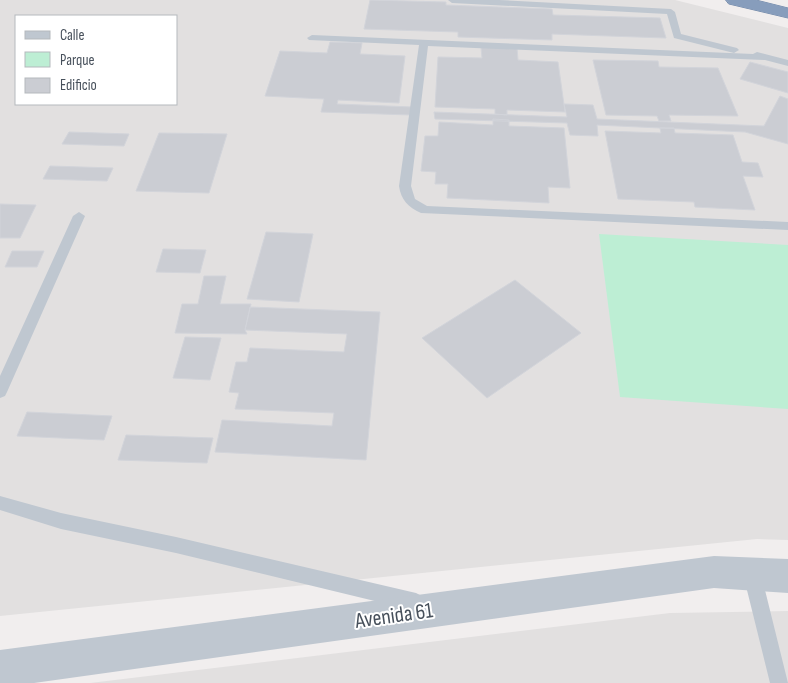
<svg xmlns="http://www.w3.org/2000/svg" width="788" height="683" font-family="'Sofia Sans Condensed',sans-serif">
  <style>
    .education { fill: #e2e0e0; fill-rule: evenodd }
    .green { fill: #bdeed4 }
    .building { fill: #cbcdd3; stroke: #d2d4da }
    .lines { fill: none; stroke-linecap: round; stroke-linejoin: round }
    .highway-casing { stroke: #7288a8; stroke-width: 1 }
    .lane { fill: #bfc7d0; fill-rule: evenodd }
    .street { fill: #bfc7d0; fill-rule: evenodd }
    .highway { fill: #879dbc; fill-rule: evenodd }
    .labels { text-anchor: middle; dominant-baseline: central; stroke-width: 4; stroke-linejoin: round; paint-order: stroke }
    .near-street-label { font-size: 22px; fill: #47505b; stroke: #fff }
  </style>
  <rect width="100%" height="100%" fill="#f1eeee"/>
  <path class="education" d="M0,0H675L788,28V540L757,539L0,616ZM16,16H176V104H16Z
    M788,611V683H90L670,613Z"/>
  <path class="green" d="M599,234L788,245V409L620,397Z"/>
  <path class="building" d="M370,0L446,2V5L552,9L553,15L660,18L666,38L552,34V40L458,37V32L364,29Z
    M330,42L362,43L360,54L405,56L399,103L338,100L337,104L412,107L411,115L321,112L324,99L265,96L280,51L327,53Z
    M481,47L517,48L518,60L558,62L565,112L507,110V115L495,114V109L435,107L438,57L482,58Z
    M593,60L658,61L659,67L718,68L738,116L669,115L671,121H659L657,116L606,115Z
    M750,62L788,72V93L740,79Z
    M780,96L788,99V144L745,132L597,125L598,136L570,135L567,123L435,119L434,112L567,117L564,104L593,105L597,119L764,126Z
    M493,119L509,120V126L564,128L570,188L548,187L549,203L447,198L448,184H435L436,172L421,171L425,136H438L439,122L493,125Z
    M660,128H674L675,133L733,135L742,162L758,163L763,177L743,176L755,210L695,207L694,202L618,199L605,131L661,133Z
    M69,132L129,134L124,146L62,144Z
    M159,133L227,134L209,193L136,191Z
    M50,166L113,168L107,181L43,179Z
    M0,204L36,205L20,238H0Z
    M266,232L313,234L299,302L247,299Z
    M163,249L206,250L200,273L156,272Z
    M12,251H44L37,267H5Z
    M204,276H226L220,304H251L245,330L247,334L175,333L182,304H198Z
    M515,280L581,333L487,398L422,338Z
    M250,307L380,312L366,460L215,452L222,420L332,426L334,413L235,409L239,393L229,392L236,362H247L250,348L344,352L347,334L245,330Z
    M185,337L221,338L210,380L173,378Z
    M27,412L112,416L104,440L17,436Z
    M126,435L213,438L207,463L118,460Z"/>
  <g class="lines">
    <defs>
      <path id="highway" d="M726,0H756L788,8V18L729,4Z"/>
    </defs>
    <use href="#highway" class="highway-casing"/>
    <path class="lane" d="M448,0H499L671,9L675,12L681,34L737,48L739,50L734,53L674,38L667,14L452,3Z
      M312,35L753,54L757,52L788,60V66L765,60L428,46L411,186L415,199L427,206L788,222V230L421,213C408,207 401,200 399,186L419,45L309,40L307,38Z
      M79,212L85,216L7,392L5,396L0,398V376L73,216Z
      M0,496L61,513L176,537L416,593L422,596L425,602L422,608L416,611L176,553L61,529L0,510Z
      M752,566L758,568L761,574L788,683H770L743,574L746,568Z"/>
    <path class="street" d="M714,556L788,559V593L714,588L34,683H0V650Z"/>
    <use href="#highway" class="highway"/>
  </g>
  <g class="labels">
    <g class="near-street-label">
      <text transform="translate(394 616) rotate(-8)">Avenida 61</text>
    </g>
  </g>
  <rect x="15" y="15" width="162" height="90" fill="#ffffff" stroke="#b5b9bd"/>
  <rect x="25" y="31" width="25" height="8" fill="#bfc7d0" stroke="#b5b9bd"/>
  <text x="60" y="40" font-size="15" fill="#47505b">Calle</text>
  <rect x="25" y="52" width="25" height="15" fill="#bdeed4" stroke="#b5b9bd"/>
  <text x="60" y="65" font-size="15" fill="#47505b">Parque</text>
  <rect x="25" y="78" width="25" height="15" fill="#cbcdd3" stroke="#b5b9bd"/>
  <text x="60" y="90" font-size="15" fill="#47505b">Edificio</text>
</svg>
